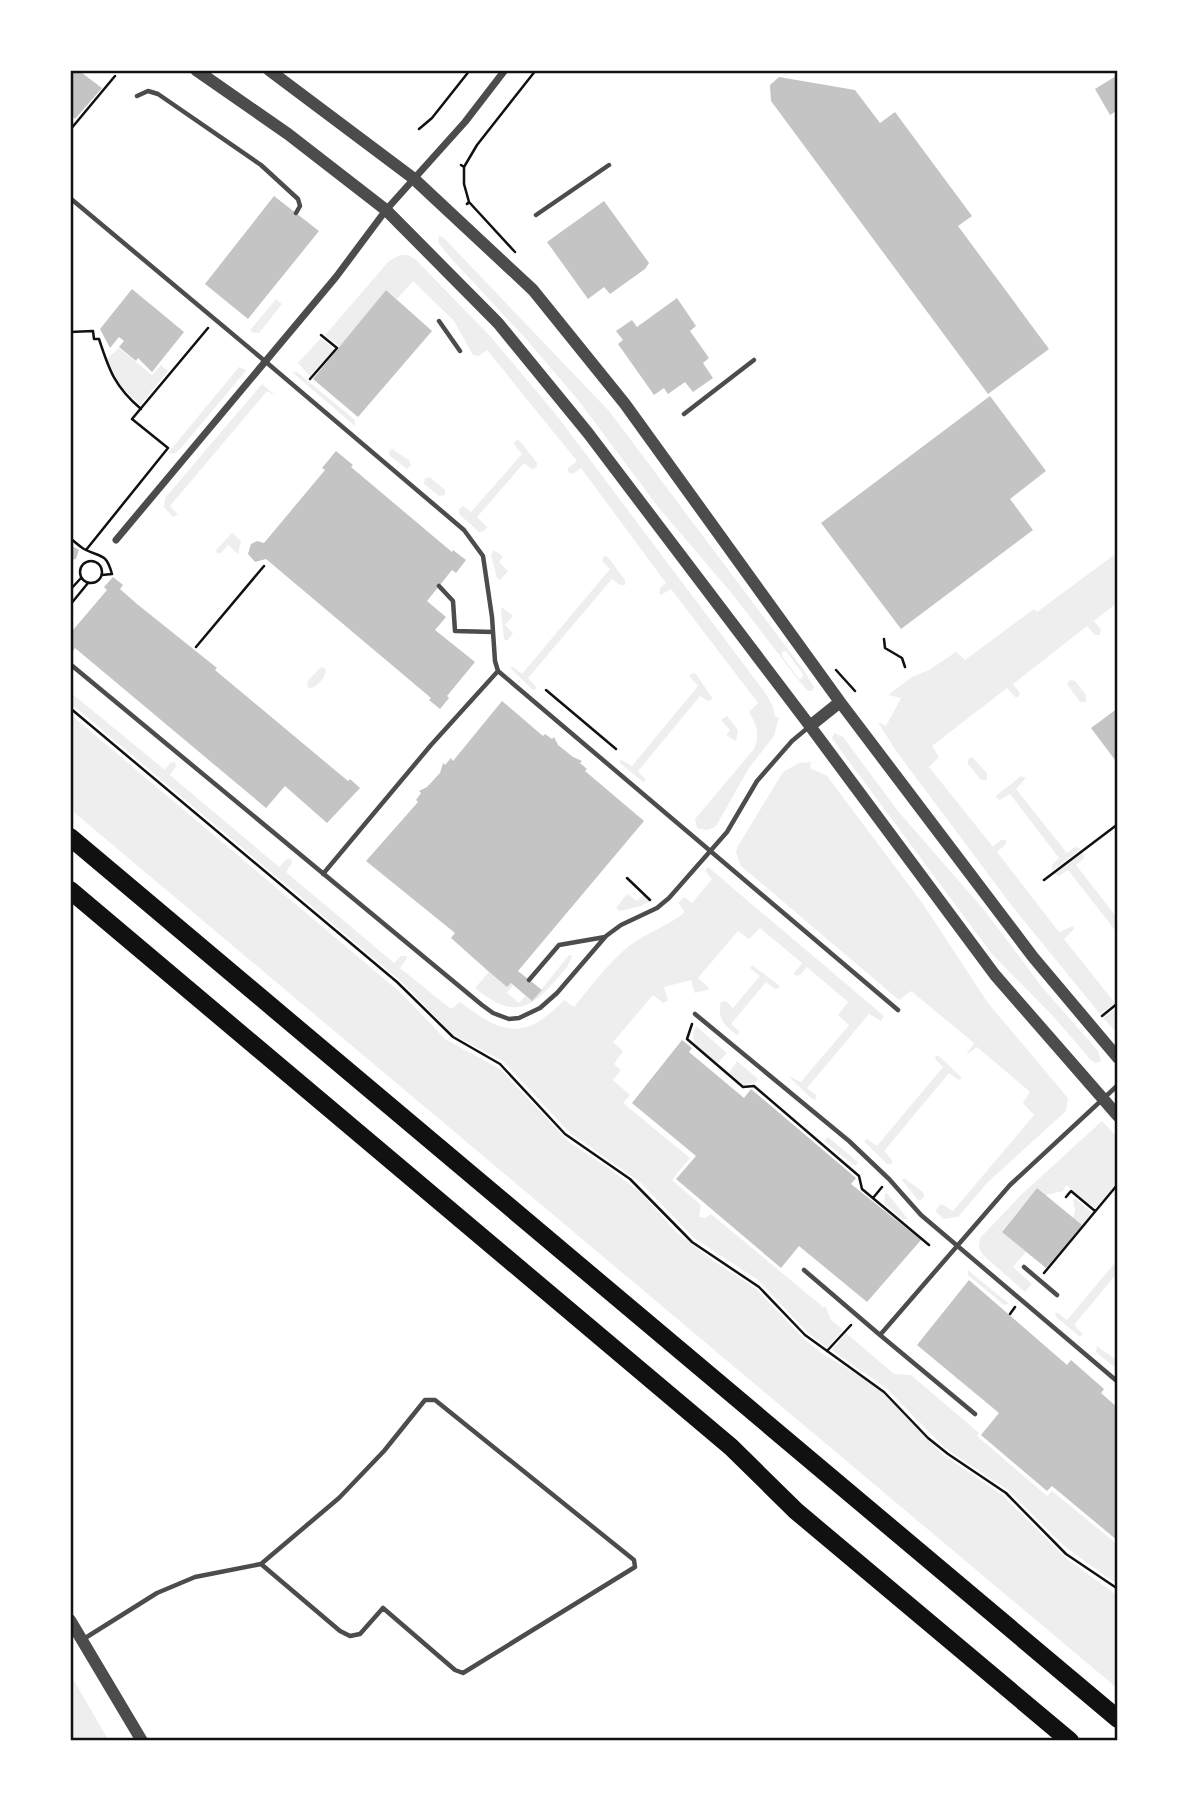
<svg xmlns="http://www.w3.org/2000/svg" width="1188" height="1811" font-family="'Open Sans',sans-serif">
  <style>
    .green { fill: #eee; fill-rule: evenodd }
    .building { fill: #c4c4c4 }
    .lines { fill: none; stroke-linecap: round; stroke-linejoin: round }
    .path { stroke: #111; stroke-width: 2.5 }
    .service { stroke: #4c4c4c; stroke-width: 4.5 }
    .minor { stroke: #4c4c4c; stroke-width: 7 }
    .tertiary { stroke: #4c4c4c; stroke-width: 12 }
    .motorway { stroke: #111; stroke-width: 18 }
    .neatline { fill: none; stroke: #111; stroke-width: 2.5 }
  </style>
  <rect width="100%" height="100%" fill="#fff"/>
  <path class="green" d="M439,236L443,237L609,411L805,672L814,687L812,691H808L800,682L734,596L659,508L578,400L527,340L449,256L438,242ZM786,651L803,674L802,679H799L782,656V652Z
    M400,255H408L416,260L491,337L558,417L766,694L773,707L775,717H779L774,736L749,768L716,826C709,831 705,830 697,828L695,819L754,749C760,733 757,726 749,712L758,703L671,589L661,595L659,593L660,588L666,583L581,468L573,474L568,472V468L577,461L487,350L479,356L473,355L454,321L413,281L397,299L386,290L340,347L325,335L389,261Z
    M276,299L282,304L259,333L251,332V329Z
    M321,338L334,349L310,376L298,363Z
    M119,348L152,375L161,365L168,371L140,405L120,385L107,359Z
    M239,367L246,370L244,373L181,448L174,454L168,453Z
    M292,372H297L355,420V426Z
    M262,384L276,396L267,391L170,506L178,515L173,517L164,507L165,498Z
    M516,440L520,441L537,463V467L532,469L524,463L477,517L487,527L484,531L479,532L459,514V509L463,506L471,512L522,454L514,444Z
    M392,449L409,460L411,466L407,469L390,456L389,451Z
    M430,477L445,490V495L439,496L424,484L425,478Z
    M232,533L241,541L238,554L228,545L221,553H217L216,550Z
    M493,550L503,556L499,562L508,571L500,580L497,578L491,555Z
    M1118,552V602L1094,621L1101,630L1100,635H1095L1087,626L1013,684L1020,693L1018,697H1015L1007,688L932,746L939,757L929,767L993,847L1001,840H1006V844L997,852L1059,932L1073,926L1074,929L1064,939L1115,1003L1100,1014L1012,906L896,751L878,722L886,726L901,698L888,695L912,677L929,670L956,652L965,660L1034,609L1037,612Z
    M604,556L608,557L625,580V585H620L612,579L528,678L537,688L533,690L510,668L513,667L522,674L610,569L602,561Z
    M503,608L513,616L505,625L513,633L507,641L504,639L501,609Z
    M321,667L326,669C326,677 316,689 308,688L307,682Z
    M693,673L696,674L713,699L708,701L700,696L638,771L646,780L643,782L620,763V759L632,766L698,686L689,676Z
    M1070,680L1075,681L1086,695V702H1080L1067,684Z
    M70,692L165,770L170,763L175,762L176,766L170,775L279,867L287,859H291L292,863L286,872L394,963L401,956H406L407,958L400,968L451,1009L460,1002C502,1034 524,1042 564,1000L574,1007C591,986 607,964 629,946C646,933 668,926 685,912L678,903L684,897L692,903L712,879L705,871L708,867L884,1016L881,1021L869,1014L807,1088L817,1096L815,1100L812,1099L788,1076L801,1082L849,1025L838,1015L848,1002L807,967L800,975L795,976L794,973L802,963L760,928L749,939L738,931L698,978L710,989L695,993L691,980L664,987L668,1001L663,1003L653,995L613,1042L623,1051L614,1064L621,1070L613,1080L630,1095L623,1103L690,1158L672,1180L701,1205L699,1217L705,1218L711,1214L823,1307H826L831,1320L843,1330L827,1348L808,1333L758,1280L694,1238L640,1182L569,1132L503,1061L453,1035L403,983L70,703Z
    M70,714L401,993L445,1039L500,1069L569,1142L610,1169L641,1193L676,1232L712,1260L756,1289L802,1337L820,1352L877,1387L942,1454L1002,1495L1067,1559L1118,1596V1689L70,809Z
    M727,716L738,730L736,741L726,735L730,730L721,720Z
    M834,733L843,737L898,811L985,911L1042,987L1098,1051L1101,1061L1095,1063L1090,1059L1052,1015L992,954L836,744L832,738Z
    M972,757L987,773V780H981L968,764V759Z
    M811,762L810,768L827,776L923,904L988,1003L1068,1098L1066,1111L988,1182L958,1217L944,1219L935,1211L941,1204L953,1211L1034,1115L1023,1103L1030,1092L977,1047L966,1055L974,1043L911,991L899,1000L741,866L736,852L738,846L783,772L799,763Z
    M1021,776L1026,778L1016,789L1067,853L1075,847L1081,849L1052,871V865L1059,858L1010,794L1000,800L996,798L997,795Z
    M1083,852L1084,858L1076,865L1118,919V934L1068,870L1059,876L1054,874Z
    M627,894L637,901L643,895L650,901L641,906L620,911L616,908Z
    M569,955H572C570,966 561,974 554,982C527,1014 508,1015 475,988L489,972L507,987L511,983L513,985L507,993L519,1003L525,996L532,1001Z
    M752,965L779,985V988L775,989L766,982L731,1024L740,1032L737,1035C724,1025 717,1019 721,1002L726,1001L733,1008L760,976L750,968Z
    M1118,1007V1034L1103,1018Z
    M696,1026L727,1053L718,1063C702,1055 687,1045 696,1026Z
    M935,1056H939L962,1078L959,1080L949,1073L884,1151L892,1160V1164H887L864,1141L867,1139L877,1146L943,1067L936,1060Z
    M737,1061L758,1079L755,1083L744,1085L729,1073Z
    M1102,1121L1118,1138V1182L1095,1208L1066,1185L1063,1191L1045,1195L1037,1188L1002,1231L1026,1252L1013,1267L1032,1284L1025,1292L982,1254L979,1247L980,1238L1022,1194Z
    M828,1137L858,1162L856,1165H853L824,1141Z
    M904,1178L923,1192L924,1197L921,1200H918L902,1180Z
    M885,1193H887L908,1219H902L884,1203Z
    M1073,1199H1076L1092,1213L1082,1225L1073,1218L1075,1211Z
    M1118,1259V1272L1074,1325L1083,1334L1080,1337L1056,1317L1055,1313H1058L1067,1320Z
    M968,1270L1009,1304L1004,1305L968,1275Z
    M846,1333L894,1374L911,1375L979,1433L977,1436L1047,1496L1052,1491L1118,1545V1585L1064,1546L1008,1490L945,1448L886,1388L832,1350Z
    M1097,1346L1116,1360L1117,1366H1113L1096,1352Z
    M70,1674L109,1741H70Z"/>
  <path class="building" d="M70,70H78L102,88L75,119L73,117L70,120Z
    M1116,76L1118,110L1110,115L1095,89Z
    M779,77L855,90L880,123L895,112L972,216L958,226L1049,349L988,394L771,101L770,85Z
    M274,196L319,231L248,319L205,284Z
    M604,201L649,263L645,269L610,294L604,287L588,299L547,242Z
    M132,289L184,332L152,372L138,358L136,361L119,347L124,341L119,337L110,348L100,329Z
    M386,290L432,331L358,417L313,379Z
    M677,298L696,326L690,331L709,358L703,363L713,378L693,392L685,382L668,394L664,388L654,395L618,344L623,340L616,331L632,320L637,327Z
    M990,396L1046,471L1010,499L1033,530L901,629L821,523Z
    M336,451L353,465L351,467L452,552L453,550L466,560L456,573L452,570L427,601L446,617L435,630L475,662L447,696L449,698L440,709L429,700L431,698L266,559L255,562L248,554L251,544L257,541L264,543L325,470L322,468Z
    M70,545L79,550L76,559L70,560Z
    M113,577L123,585L120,589L137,604L217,668L215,670L348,781L350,779L360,788L327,823L285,786L266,808L75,648L73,651L70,648V627L73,630L107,590L104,587Z
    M502,701L543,736L545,734L552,739L554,737L558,745L573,757L582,761L580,763L587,769L585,771L644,821L518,971L542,990L532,1001L511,983L507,987L488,971L451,938L455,933L366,861L418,802L416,800L421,793L419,791L427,787L440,773L443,763L445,765L451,758L453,761Z
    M1118,708V764L1091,728Z
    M682,1040L692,1048L689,1052L744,1098L751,1089L856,1178L851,1184L921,1240L867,1302L799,1246L781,1268L676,1179L696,1156L632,1103Z
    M1037,1188L1082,1225L1046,1268L1002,1232Z
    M969,1280L1067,1365L1071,1360L1104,1389L1101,1393L1118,1408V1541L1052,1486L1047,1491L981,1435L999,1413L917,1345Z"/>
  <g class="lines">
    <path class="path" d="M419,129L432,118L470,70
      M70,130L115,76
      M461,165L464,167V184L469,202
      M464,167L477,145L536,70
      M467,204L469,202L515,252
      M70,332L93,331L94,339H99C109,370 115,387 141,409
      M310,379L337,348L321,335
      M70,538C75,542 79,546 84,549C101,558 106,552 112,574L102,575
      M86,550L168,448L132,419L208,328
      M80 572a11 11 0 1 1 22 0a11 11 0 1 1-22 0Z
      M70,590L81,578
      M70,605L88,583
      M884,639L885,648L902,658L905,667
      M196,647L264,566
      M836,670L855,691
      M546,690L616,749
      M70,708L397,982L453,1037L500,1064L565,1134L630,1179L692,1242L759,1287L805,1335L884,1392L928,1438L948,1454L1006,1493L1066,1554L1118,1589
      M627,878L650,900
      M1044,880L1118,824
      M1102,1016L1118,1003
      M692,1024L687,1039L743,1087L754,1086L859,1176L862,1189L929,1245
      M1066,1197L1071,1191L1095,1211
      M873,1198L882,1187
      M1044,1273L1118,1184
      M1010,1314L1015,1307
      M827,1351L851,1325"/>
    <path class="service" d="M137,96L148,91L158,94L261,165L298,199L300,206L296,213
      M70,198L266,362L464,530L483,556L492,617L495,661L498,671L898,1010
      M536,215L609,165
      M439,321L460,351
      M684,414L754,360
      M439,586L453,601L455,631L493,632
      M70,664L482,1005L493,1013L509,1019L519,1018L540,1008L557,993L606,936L621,925L657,908L669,898L727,832L757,781L792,741L810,726
      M323,874L431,745L498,671
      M529,980L559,945L605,937
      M695,1014L849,1141L889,1179L921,1215L1118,1382
      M1024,1267L1057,1295
      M804,1270L880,1335
      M975,1414L880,1335L1010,1185L1118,1085
      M82,1640L157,1593L195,1577L261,1564L339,1498L384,1451L425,1400H435L634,1560L635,1567L463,1673L455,1670L383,1608L360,1634L350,1636L340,1631L261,1564"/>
    <path class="minor" d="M116,540L336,277L386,210L465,122L505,70"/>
    <path class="tertiary" d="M196,70L288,134L386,210L498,323L588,433L810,726L995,975L1118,1116
      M269,70L413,178L533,290L625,404L840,702L1033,957L1118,1058
      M810,726L840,702
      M70,1620L142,1741"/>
    <path class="motorway" d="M70,837L1118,1719
      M70,890L731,1447L796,1511L1070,1741"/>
  </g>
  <rect width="1188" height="1811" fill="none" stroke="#ffffff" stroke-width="144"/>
  <rect x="72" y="72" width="1044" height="1667" class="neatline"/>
</svg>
